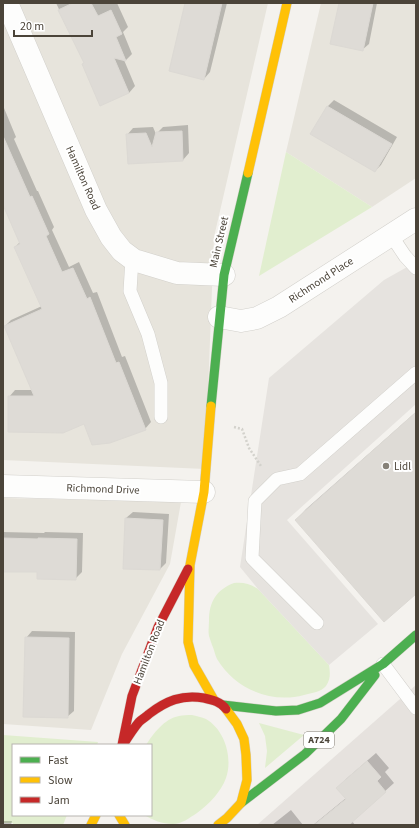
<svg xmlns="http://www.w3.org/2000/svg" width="419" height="828" font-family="'Source Sans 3',sans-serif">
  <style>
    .residential { fill: #e7e4dc }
    .industrial { fill: #e6e2de }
    .green { fill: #e1eecf }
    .parking { fill: #e6e3df }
    .shadow { fill: #0003 }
    .building { fill: #dedbd6; stroke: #dcd9d4 }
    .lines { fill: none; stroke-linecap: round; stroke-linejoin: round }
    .lane-casing { stroke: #d2d0cb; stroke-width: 14 }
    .street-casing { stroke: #d2d0cb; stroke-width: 23 }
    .fast-casing { stroke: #d3cfc5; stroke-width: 10 }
    .slow-casing { stroke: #d3cfc5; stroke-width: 10 }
    .jam-casing { stroke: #d3cfc5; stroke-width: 10 }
    .path { stroke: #d3d2cc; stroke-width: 2.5; stroke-dasharray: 2 2; stroke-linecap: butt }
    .lane { stroke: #fdfdfc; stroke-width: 13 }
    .street { stroke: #fdfdfc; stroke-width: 22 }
    .fast { stroke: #4caf50; stroke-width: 9 }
    .slow { stroke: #ffc107; stroke-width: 9 }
    .jam { stroke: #c62828; stroke-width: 9 }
    .poi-dot { fill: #868178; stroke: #fff; stroke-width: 1.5 }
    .labels { text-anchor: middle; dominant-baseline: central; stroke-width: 4; stroke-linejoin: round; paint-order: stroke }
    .shield { fill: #fff; stroke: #817c74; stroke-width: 1 }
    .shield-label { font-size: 10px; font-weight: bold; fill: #4b4439 }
    .street-label { font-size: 11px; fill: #4b4439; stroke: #fff }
    .poi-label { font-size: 11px; fill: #4b4439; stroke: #fff; text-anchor: start }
  </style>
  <rect width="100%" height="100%" fill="#f4f2ee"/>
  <path class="residential" d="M3,3H268L214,237L205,469L3,460Z
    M321,3H416V178L372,207L286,152Z
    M3,498L181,502L170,564L122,654L91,730L3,724Z"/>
  <path class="industrial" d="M416,685V825H257Z"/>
  <path class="green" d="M286,152L372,207L259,276Z
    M234,583C244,582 250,584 258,589L329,665C330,672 331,679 326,686C321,692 312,693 304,695C271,704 235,689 217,659C215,655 214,649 212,645C211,642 210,639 209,636C208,631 209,626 209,621C209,602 216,590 234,583Z
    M192,715C196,716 202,717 206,719C225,730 233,758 226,778C221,792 209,804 197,813C189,818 182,824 173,824C162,824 153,820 144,815H151V745H146C154,733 164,719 179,716C183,715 187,715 192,715Z
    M259,723L304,735L265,768L267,751L265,736Z
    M3,735L98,742L97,745H13V815H67L63,825H13V823H3Z"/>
  <path class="parking" d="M416,262V404L287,520L378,624L329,665L258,589L240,567L269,378L384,280Z"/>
  <path class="shadow" d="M56,3H117L128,27L123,32L132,54L126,60H124L135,86L129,93L85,63Z
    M186,3H227L210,72L204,79Z
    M340,3H377L369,44L362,50Z
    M334,100L397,137L381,165L375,171L312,134L328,106Z
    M4,108L16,137L14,139L37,191H38L54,227L52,230L69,267L79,262L93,293L97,292L122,357L125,356L151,422L145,429L84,423L9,397L15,390H32L5,326L11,320L42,306L15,247L20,242L3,203V109Z
    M188,125L189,153L183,160L128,163L127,135L133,128L153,127L156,134L163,127Z
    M416,412V592L296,520L306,509Z
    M133,512L169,514L166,563L160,569L124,568L126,518Z
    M3,532L44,533L45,532L83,533L82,572L75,579L38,571H3Z
    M32,631L75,632L74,711L67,717L26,638Z
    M376,753L389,768L385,772L394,783L352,821L355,825H313L346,798L337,788L346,779Z
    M291,810L303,825H272Z
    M3,821H12L11,825H3Z"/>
  <path class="building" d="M73,3H91L98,16L111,10L122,34L116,37L126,61L114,58L129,93L100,106L82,64L84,63L58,10Z
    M185,3H222L204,80L169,71Z
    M339,3H373L363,51L330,44Z
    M327,106L392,144L375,172L310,134Z
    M182,131L183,161L128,164L126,134L146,133L152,147L156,132Z
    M3,136L30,197L32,196L49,234L46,236L62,272L73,268L87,299L90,297L116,363L119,362L146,430L110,443L92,445L84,424L63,433L8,432V396H34L4,326L42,309L14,247L20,244L3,205Z
    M416,412V594L384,622L295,520Z
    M125,518L163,520L160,570L123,569Z
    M3,538L38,539V538L77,539L76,580L37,579V572H3Z
    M25,637L69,638L68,718L23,717Z
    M367,761L381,777L377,781L386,792L349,825H314L346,799L336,788Z"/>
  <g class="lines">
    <defs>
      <path id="lane" d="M391,235L405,256L416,268
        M132,259L130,291L148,334L161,383V417
        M317,623L252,558L255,501L277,479L300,474L416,373
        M383,664L416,708"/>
      <path id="street" d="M7,3L96,210L111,237L122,251L134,260L177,273L224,275
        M219,317L241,321L257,318L279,307L416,219
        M3,486L204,492"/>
      <path id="fast" d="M211,406L224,275L248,173
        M223,705L276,711L298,710L320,703L383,664L416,635
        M241,803L305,754L341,719L375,675"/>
      <path id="slow" d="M248,173L287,3
        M211,406L204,492L190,565L188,642L194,665L214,700
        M119,815L125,825
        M91,825L96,815
        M218,825L227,818L241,803L247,780L246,755L244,739L237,724L226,709"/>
      <path id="jam" d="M122,745L132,696L158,627L188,569
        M123,745C128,737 133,729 139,722C142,719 146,717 149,714C166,701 182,694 204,698C213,700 221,702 226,709"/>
    </defs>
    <use href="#lane" class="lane-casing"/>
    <use href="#street" class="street-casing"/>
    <use href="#fast" class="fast-casing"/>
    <use href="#slow" class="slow-casing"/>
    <use href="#jam" class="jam-casing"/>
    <path class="path" d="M234,427L242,429L249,448L261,466"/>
    <use href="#lane" class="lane"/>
    <use href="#street" class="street"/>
    <use href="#fast" class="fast"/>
    <use href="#slow" class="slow"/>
    <use href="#jam" class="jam"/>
  </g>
  <circle class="poi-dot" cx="386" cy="466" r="4"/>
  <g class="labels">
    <rect class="shield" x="304" y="732" width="30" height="16" rx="3"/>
    <g class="shield-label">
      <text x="319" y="740">A724</text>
    </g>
    <g class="street-label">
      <text transform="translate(83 178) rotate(66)">Hamilton Road</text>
      <text transform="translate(219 242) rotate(-77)">Main Street</text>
      <text transform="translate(321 280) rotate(-33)">Richmond Place</text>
      <text transform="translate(103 489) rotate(2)">Richmond Drive</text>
      <text transform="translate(149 652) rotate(-69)">Hamilton Road</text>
    </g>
    <g class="poi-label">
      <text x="394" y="466">Lidl</text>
    </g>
  </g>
  <rect width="419" height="828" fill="none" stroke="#4b4439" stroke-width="8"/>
  <rect x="12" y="744" width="140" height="72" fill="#ffffff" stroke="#b7b4b0"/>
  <rect x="20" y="757" width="20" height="6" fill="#4caf50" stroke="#b7b4b0"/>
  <text x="48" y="764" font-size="12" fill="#4b4439">Fast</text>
  <rect x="20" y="777" width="20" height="6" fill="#ffc107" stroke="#b7b4b0"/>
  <text x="48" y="784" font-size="12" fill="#4b4439">Slow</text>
  <rect x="20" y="797" width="20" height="6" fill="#c62828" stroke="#b7b4b0"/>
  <text x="48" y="804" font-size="12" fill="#4b4439">Jam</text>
  <path d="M14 30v6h78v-6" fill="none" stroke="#4b4439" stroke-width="2"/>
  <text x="20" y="30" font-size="12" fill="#4b4439" stroke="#ffffff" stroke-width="3" paint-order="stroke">20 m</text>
</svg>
